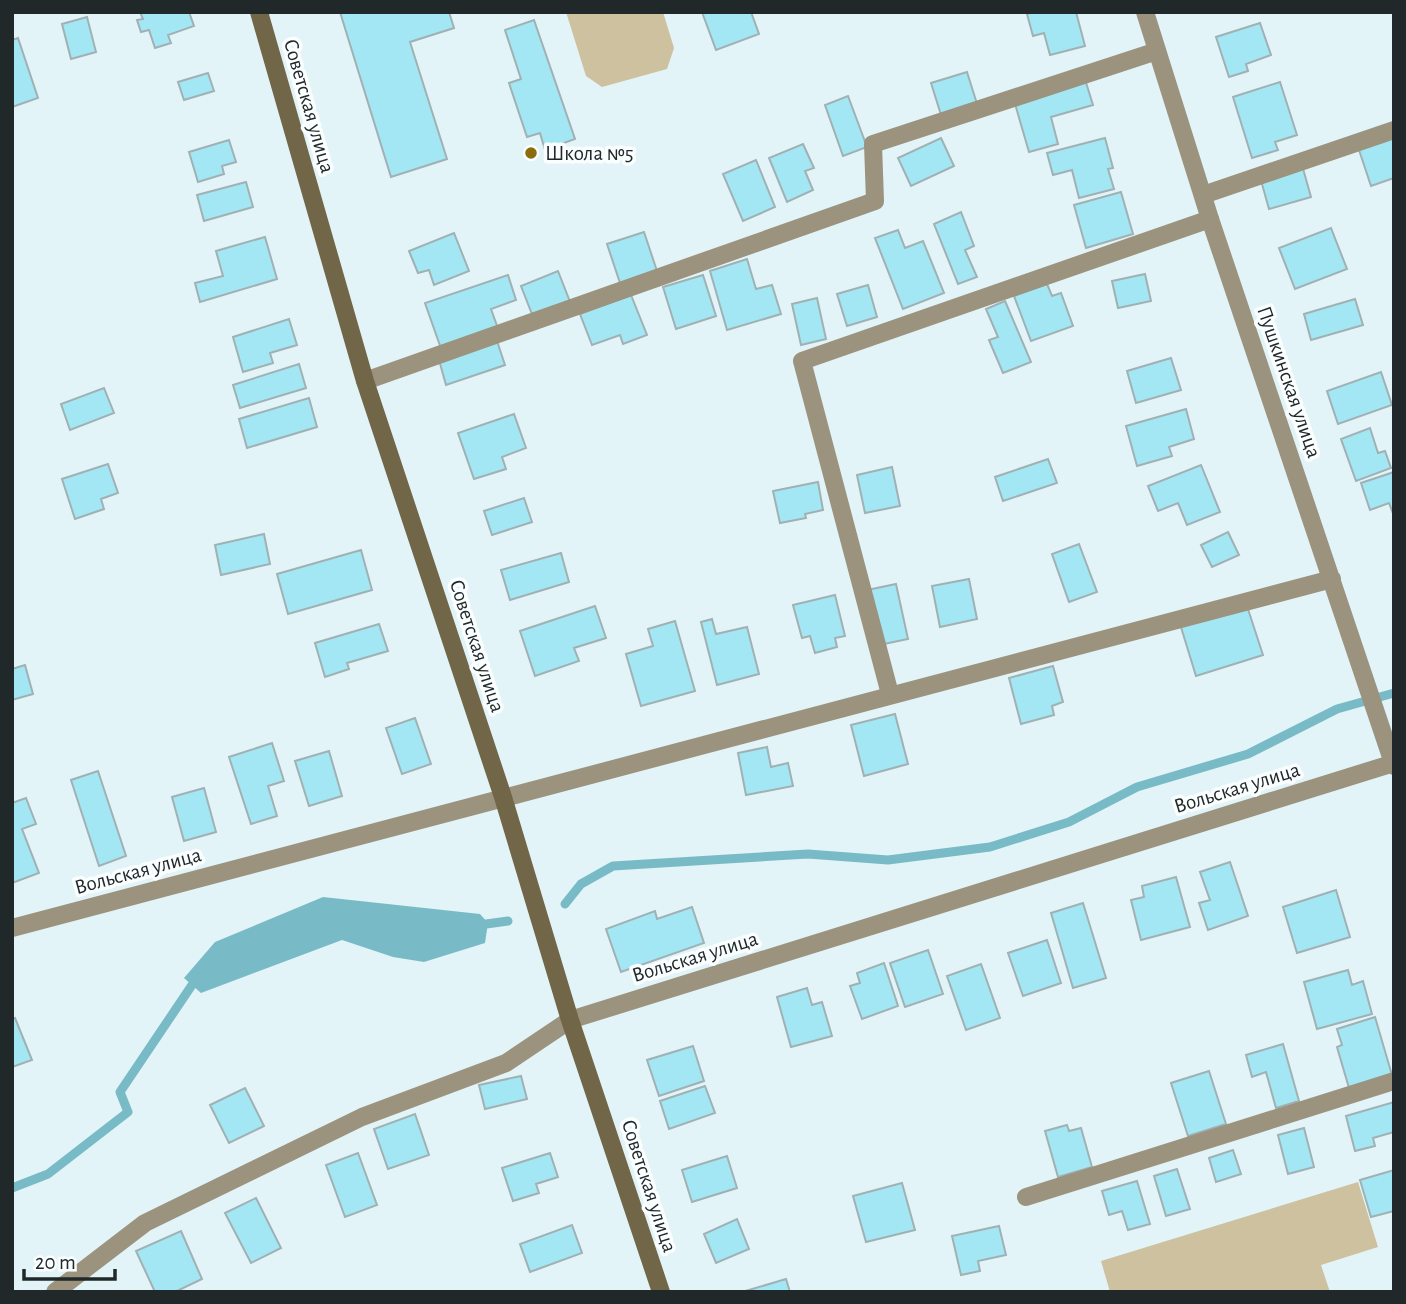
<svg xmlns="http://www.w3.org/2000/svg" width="1406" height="1304" font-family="'Alegreya Sans',sans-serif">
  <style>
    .green { fill: #cec1a0 }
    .water { fill: #78bbc7 }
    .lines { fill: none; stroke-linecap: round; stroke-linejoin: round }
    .stream { stroke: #78bbc7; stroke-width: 9 }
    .building { fill: #a4e7f4; stroke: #a0b1b4; stroke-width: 2 }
    .lane { stroke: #9b937e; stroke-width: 18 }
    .street { stroke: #9b937e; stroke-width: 18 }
    .secondary { stroke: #726648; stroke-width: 18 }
    .poi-dot { fill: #8b6d0e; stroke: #fbfeff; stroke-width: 2.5 }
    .labels { text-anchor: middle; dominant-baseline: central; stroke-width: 7; stroke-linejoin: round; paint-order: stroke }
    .street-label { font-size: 21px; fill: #212829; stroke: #fbfeff }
    .poi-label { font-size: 21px; fill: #212829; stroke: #fbfeff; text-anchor: start }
  </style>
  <rect width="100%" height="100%" fill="#e2f4f8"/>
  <path class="green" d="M566,12H663L674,48L667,69L602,87L586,76Z
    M1358,1182L1378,1247L1321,1265L1330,1292H1110L1101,1261Z"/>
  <path class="water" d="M323,897L480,914L488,923L485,943L424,962L393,957L342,940L201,993L184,978L215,942Z"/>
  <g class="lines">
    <path class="stream" d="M565,904L581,884L613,866L808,854L888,860L990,847L1069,822L1137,787L1248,754L1337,709L1394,693
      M479,925L508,921
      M12,1188L48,1174L128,1112L120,1092L192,985L201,979"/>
  </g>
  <path class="building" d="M140,12H189L194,26L168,35L171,43L155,48L149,30L141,32L137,20L143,19Z
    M340,12H449L454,28L410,42L447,159L391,177Z
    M702,12H751L759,34L716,50Z
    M1032,12H1076L1085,46L1050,55L1044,33L1033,36L1027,14Z
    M87,17L96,52L71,59L62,24Z
    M534,20L575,139L545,150L540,133L527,137L509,83L521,79L505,30Z
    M1260,23L1271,55L1246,64L1248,71L1229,77L1216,37Z
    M18,38L38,98L12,107V40Z
    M967,72L978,107L942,118L931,83Z
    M208,73L214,91L184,100L178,82Z
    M1084,76L1093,105L1051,117L1058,144L1029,152L1013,97Z
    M1280,82L1297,135L1275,142L1278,150L1252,158L1233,97Z
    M848,96L867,147L843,156L825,105Z
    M1394,128V178L1371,186L1356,141Z
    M941,138L954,166L911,186L898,158Z
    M1105,138L1113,168L1108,169L1114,189L1079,198L1072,170L1053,175L1047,153Z
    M229,140L236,162L222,166L224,174L198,182L189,152Z
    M803,144L814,168L805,171L813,190L787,202L769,158Z
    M756,160L775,207L743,221L723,174Z
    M1302,165L1311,197L1269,209L1260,177Z
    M246,182L253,207L204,221L197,195Z
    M1121,192L1133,234L1086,248L1074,205Z
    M961,212L974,246L965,250L977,277L958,284L934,224Z
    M1331,228L1347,269L1295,289L1279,248Z
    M898,230L905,248L923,241L944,293L903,309L875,238Z
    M644,232L660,280L623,292L607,244Z
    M454,233L469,271L434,285L429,270L418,273L409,251Z
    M265,237L277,279L200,302L195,283L223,276L216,251Z
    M747,259L756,289L772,285L781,314L727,330L710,271Z
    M558,271L574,312L537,327L521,286Z
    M1145,274L1151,301L1118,308L1112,281Z
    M508,275L516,300L491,309L501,337L444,357L425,303Z
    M703,275L716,316L676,329L663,287Z
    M1047,284L1052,296L1061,293L1073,326L1031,341L1014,296Z
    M868,285L877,317L847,326L837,294Z
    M631,295L647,335L623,344L620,335L592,345L580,314Z
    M817,298L826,339L801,345L792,304Z
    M1355,299L1363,325L1311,340L1304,314Z
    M1005,301L1031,362L1003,373L989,340L998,337L986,309Z
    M289,319L297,345L270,353L273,363L243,372L233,337Z
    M497,341L505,365L446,385L439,360Z
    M1171,358L1181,390L1136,403L1127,371Z
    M299,364L306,388L240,408L233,385Z
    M1381,372L1392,405L1338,424L1327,391Z
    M104,388L114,413L70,430L61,404Z
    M309,398L317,427L247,448L239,419Z
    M1186,409L1194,439L1169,447L1172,456L1137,466L1126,426Z
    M514,414L526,448L502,457L506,469L474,479L458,433Z
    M1370,428L1378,453L1385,451L1391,468L1356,481L1341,439Z
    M1048,459L1057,483L1003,501L995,477Z
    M108,464L118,493L101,499L104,509L75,519L62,479Z
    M1201,465L1220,512L1187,525L1178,503L1158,511L1148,486Z
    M892,467L900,506L865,513L857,475Z
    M1394,472V516L1389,503L1370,510L1361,483Z
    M818,482L823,510L805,514L806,518L780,523L773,491Z
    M524,498L532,522L492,535L484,511Z
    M1228,532L1239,555L1212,567L1201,545Z
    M264,534L270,564L221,575L215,545Z
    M1079,544L1097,592L1069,602L1052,554Z
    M361,550L372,590L288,614L277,574Z
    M561,553L569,582L510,600L501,570Z
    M969,579L977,619L940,627L932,586Z
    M896,584L908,639L879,645L867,590Z
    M835,595L845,636L835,638L837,647L815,653L810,636L802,638L793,605Z
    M1246,603L1263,655L1196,676L1180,624Z
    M595,606L606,638L574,648L579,661L535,676L520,631Z
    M712,619L716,634L747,627L759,674L717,685L701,622Z
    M675,621L695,691L641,706L626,654L653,646L648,629Z
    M379,624L388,651L347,663L349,669L325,677L315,643Z
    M25,665L33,694L12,700V669Z
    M1053,666L1063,702L1052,706L1054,715L1021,724L1009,678Z
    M895,714L908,764L864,776L851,725Z
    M415,718L431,764L402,774L386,728Z
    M272,743L284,781L268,786L277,816L251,824L229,757Z
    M767,747L771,767L788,763L793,786L746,795L738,753Z
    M329,751L342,796L309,806L295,761Z
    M98,771L126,856L99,866L71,780Z
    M204,788L216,832L184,841L172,797Z
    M26,798L36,824L22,829L39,873L12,883V803Z
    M1230,862L1248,916L1208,930L1199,903L1210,900L1200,872Z
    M1176,877L1190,927L1141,940L1131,900L1144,897L1142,886Z
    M1336,890L1350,937L1297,953L1283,907Z
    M1083,903L1106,978L1073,988L1051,913Z
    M692,907L704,943L621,972L606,929L655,911L657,919Z
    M1047,940L1061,983L1023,996L1008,953Z
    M928,950L943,994L905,1007L890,963Z
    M884,963L898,1006L862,1019L850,986L860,983L857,973Z
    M981,964L1000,1018L966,1030L947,976Z
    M1348,970L1352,985L1363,981L1372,1014L1317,1029L1304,982Z
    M807,988L812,1005L822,1002L832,1036L791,1047L777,997Z
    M1375,1017L1392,1075L1349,1088L1337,1047L1342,1045L1337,1029Z
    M15,1018L32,1060L12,1067V1019Z
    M1283,1044L1299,1101L1276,1108L1266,1072L1252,1077L1246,1055Z
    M693,1046L704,1081L659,1096L647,1060Z
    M1209,1071L1226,1124L1188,1136L1171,1083Z
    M521,1076L527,1099L485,1109L479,1085Z
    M705,1086L715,1113L669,1129L660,1101Z
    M245,1088L264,1126L229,1143L210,1105Z
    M1394,1102V1132L1373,1138L1375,1146L1355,1151L1346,1116Z
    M415,1114L429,1155L388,1169L374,1129Z
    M1067,1125L1069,1131L1081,1128L1092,1167L1058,1177L1045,1131Z
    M1304,1128L1314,1167L1288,1174L1278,1135Z
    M1233,1150L1241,1174L1216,1182L1209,1158Z
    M358,1153L377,1205L345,1217L326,1165Z
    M550,1153L558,1177L536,1184L539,1193L513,1201L502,1168Z
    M727,1156L737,1188L692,1202L682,1170Z
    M1177,1169L1190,1209L1166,1216L1154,1176Z
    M1394,1170V1211L1371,1217L1360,1180Z
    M1137,1181L1150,1224L1128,1230L1122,1211L1109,1215L1102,1191Z
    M902,1183L915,1230L866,1242L853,1196Z
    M256,1198L281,1248L251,1263L225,1213Z
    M737,1219L749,1249L716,1263L704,1234Z
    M572,1225L582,1253L530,1272L520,1244Z
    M999,1226L1006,1255L978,1261L980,1271L961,1275L952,1236Z
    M181,1231L202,1279L175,1292H155L136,1251Z
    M786,1279L790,1292H742Z"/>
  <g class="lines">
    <path class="lane" d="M1203,195L1394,130
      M365,381L875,201L873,144L1157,51
      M890,694L802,361L1210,219
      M1026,1197L1394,1081"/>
    <path class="street" d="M1145,12L1210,219L1394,766
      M12,928L1332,579
      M55,1292L145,1223L362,1117L506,1063L570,1020L1394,763"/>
    <path class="secondary" d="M259,12L365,381L503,797L570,1020L661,1292"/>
  </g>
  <circle class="poi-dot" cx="531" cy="153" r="7"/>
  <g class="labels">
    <g class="street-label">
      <text transform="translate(309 106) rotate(74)">Советская улица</text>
      <text transform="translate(1289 382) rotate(71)">Пушкинская улица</text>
      <text transform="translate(477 646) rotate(72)">Советская улица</text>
      <text transform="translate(1237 788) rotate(-17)">Вольская улица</text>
      <text transform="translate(138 871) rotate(-15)">Вольская улица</text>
      <text transform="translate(695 957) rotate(-17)">Вольская улица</text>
      <text transform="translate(649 1186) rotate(72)">Советская улица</text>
    </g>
    <g class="poi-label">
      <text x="545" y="153">Школа №5</text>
    </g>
  </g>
  <rect width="1406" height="1304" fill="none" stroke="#212829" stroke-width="28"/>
  <path d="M24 1269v10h91v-10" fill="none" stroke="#212829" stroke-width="3.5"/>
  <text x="35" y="1269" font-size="21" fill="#212829" stroke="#fbfeff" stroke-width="5" paint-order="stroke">20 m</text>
</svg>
